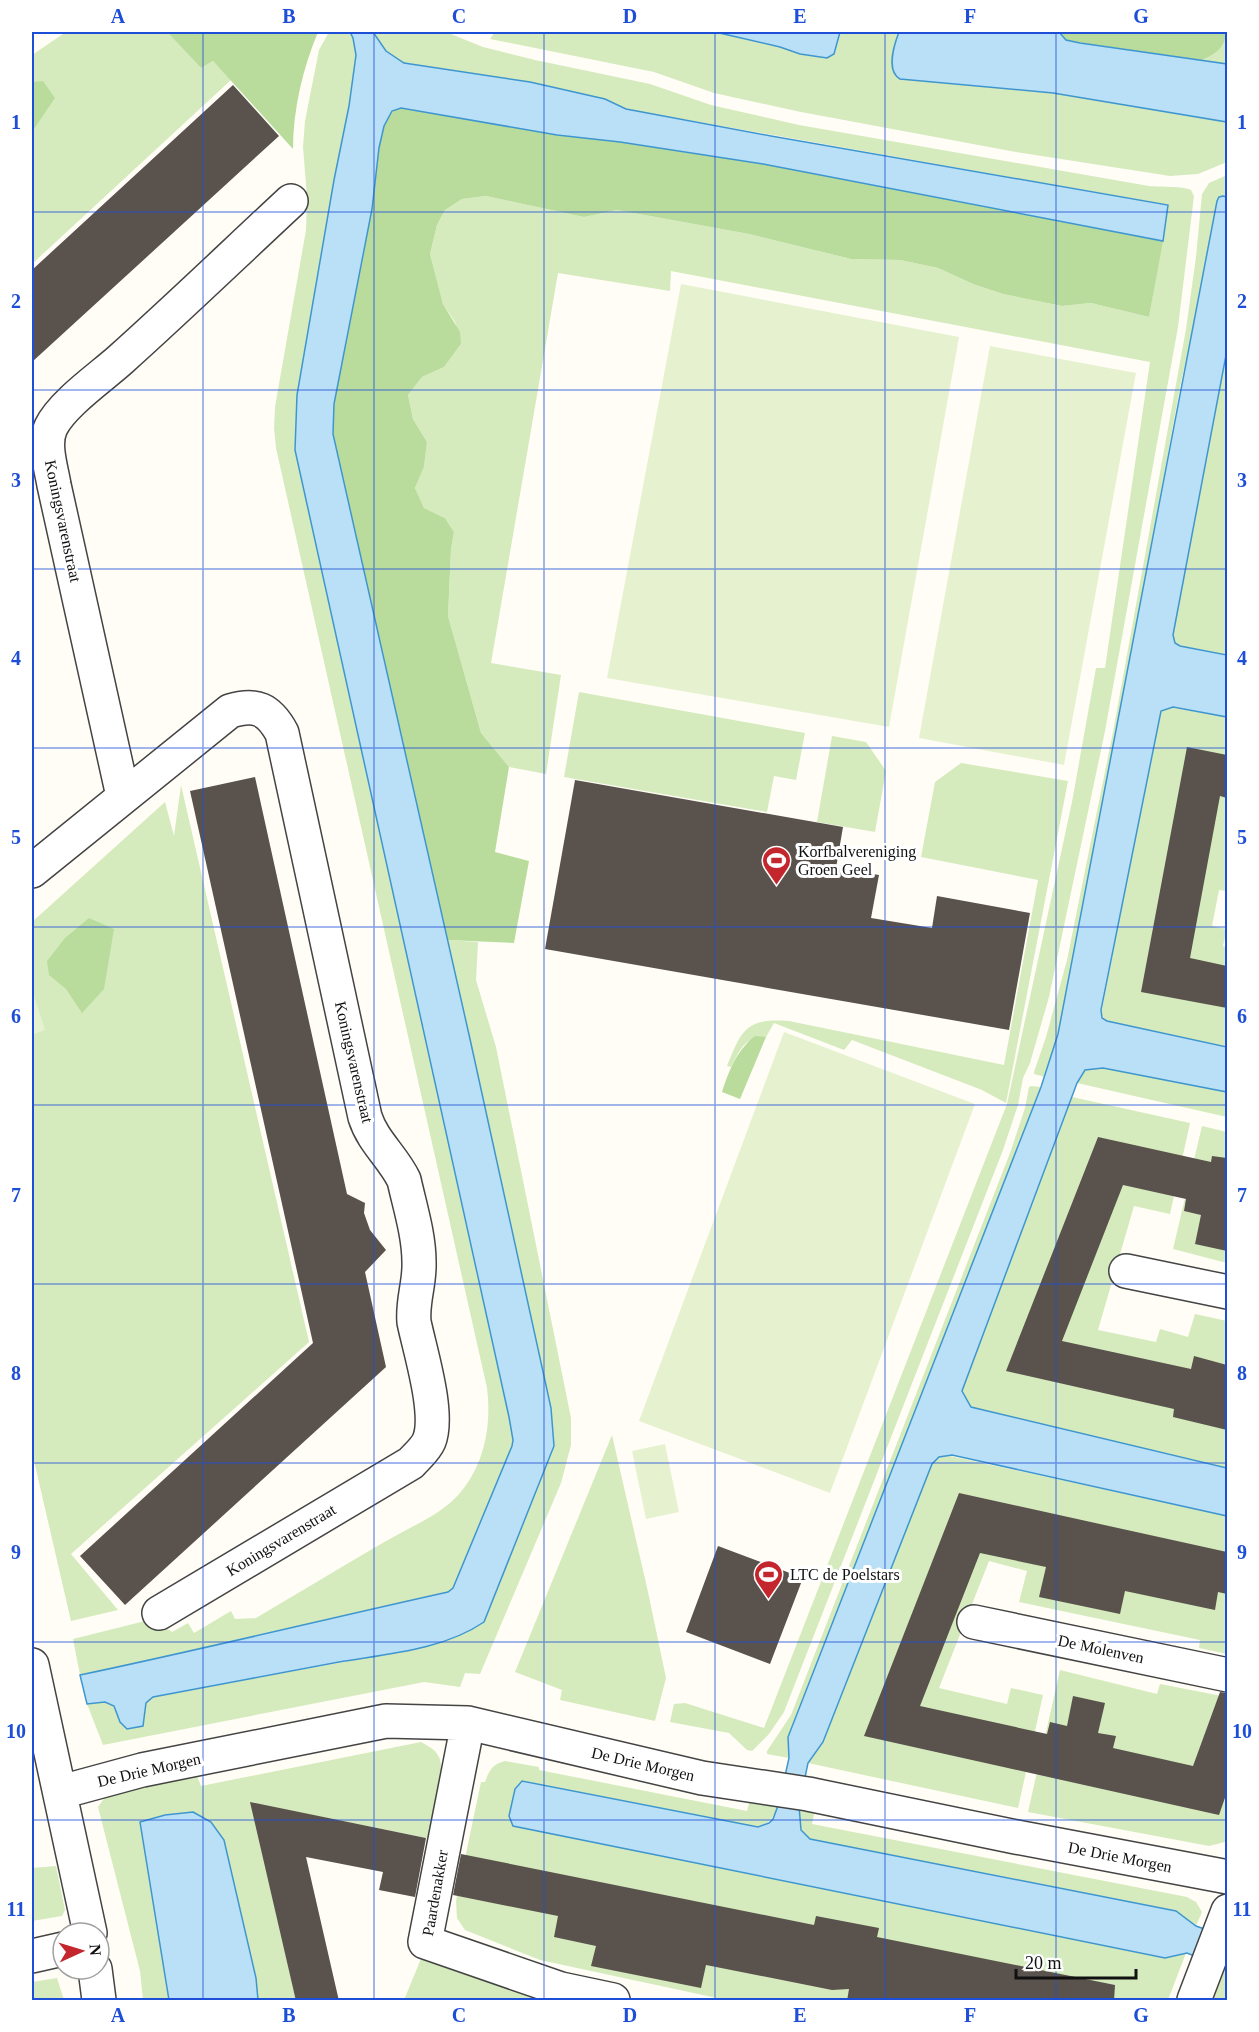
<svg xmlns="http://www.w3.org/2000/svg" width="1259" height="2032" font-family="'Times New Roman',serif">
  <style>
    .green { fill: #d5ebbd }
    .forest { fill: #b9dc9c }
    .pitch { fill: #e6f2cf }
    .water { fill: #b9e0f7; stroke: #3f96cf; stroke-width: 1.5 }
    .building { fill: #5a524d }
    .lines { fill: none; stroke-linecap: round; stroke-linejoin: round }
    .minor-casing { stroke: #444; stroke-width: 36 }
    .minor { stroke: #fff; stroke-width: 33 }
    .grid { fill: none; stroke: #1d4ed8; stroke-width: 1.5; stroke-opacity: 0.55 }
    .labels { text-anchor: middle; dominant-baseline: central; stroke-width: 6; stroke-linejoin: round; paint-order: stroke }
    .street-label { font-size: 16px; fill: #111; stroke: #fff }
    .poi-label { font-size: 16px; fill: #111; stroke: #fff; text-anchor: start }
    .neatline { fill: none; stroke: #1d4ed8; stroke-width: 2 }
    .grid-label { font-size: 20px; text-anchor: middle; font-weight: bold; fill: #1d4ed8 }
  </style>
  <rect width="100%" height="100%" fill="#fffdf5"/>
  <path class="green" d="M66,32H167L201,68L213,61L231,80L32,264V55Z
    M329,32H350L353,38L356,55L349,106L334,180L297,395L295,450L509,1417L513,1440L512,1446L453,1588L448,1592C326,1619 204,1649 80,1675L73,1639L153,1619L172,1632L188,1623L194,1633L231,1611L235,1619L256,1618C296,1594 335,1571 374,1548C395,1535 418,1525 438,1512C480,1485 493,1434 487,1388L276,448L274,428L275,407L306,230L307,197L303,147L305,121L319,50Z
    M373,32H446L483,47L535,60L650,84L711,105L799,125L1149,186C1160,187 1183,186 1191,190L1194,196L1178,327L1105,731L1049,997L1030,1063L1023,1078L1018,1105L1003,1150L784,1712L769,1734L752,1751L747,1750L729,1733L670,1722L674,1704L685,1703L764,1728L1007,1104L1072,802L1096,668H1105L1150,362L671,271L670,291L558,273L491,663L561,675L546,774L509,767L481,733L448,616L451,549L454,532L445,518L424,508L415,488L424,467L427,442L413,419L408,395L422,377L444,367L461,344L455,322L443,304L430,254L437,225L445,210L462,199L486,196L584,217L617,210L749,234L851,259L900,260L938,268L973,284L1003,294L1062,306L1091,303L1149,317L1168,205L626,109L605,99L530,82L404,63L386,51Z
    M495,32H715L780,47L800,54L827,58L840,32H899L896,40L897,78L900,79L1053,93L1227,122V162L1198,174L1170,176L1016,152L801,112L714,93L654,72L490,39Z
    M1227,33V64L1202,60C1215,54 1224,47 1227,33Z
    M1227,175V197L1223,196L1181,382L1115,741L1058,1034L1045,1077L1034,1074V1072L1046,1037L1067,960L1113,732L1186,329L1196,257L1202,194L1209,183Z
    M1227,350V655L1180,646L1175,643L1173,635Z
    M579,692L805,733L796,780L774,776L767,812L564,777Z
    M1168,707L1227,717L1228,854L1226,863L1227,864V891L1219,890L1212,926L1227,929L1223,946L1228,948L1227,1047L1107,1021L1101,1015L1159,715L1161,711Z
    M832,736L866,742L886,771L875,832L817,822Z
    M961,763L1068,781L1006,1103L982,1090L852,1040L844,1050L774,1023L766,1037C744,1037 740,1050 731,1067L727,1066C742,1029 746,1018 789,1021L1004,1065L1038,880L921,857L935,782Z
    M181,785L309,1342L71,1554L118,1610L71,1621L32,1452V922L165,802L174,836Z
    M447,940L478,942L476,980L496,1047L571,1418V1445L561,1483L480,1674L465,1673L460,1687L424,1682L103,1745L87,1704L105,1702L114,1706L120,1722L144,1721L146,1703L153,1697L409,1650L457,1637L484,1622L554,1446L551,1408Z
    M1103,1068L1227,1092V1117L1077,1083L1085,1070Z
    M1031,1086L1041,1087L792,1727L788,1737L789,1758L767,1754V1751L791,1715L1010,1153L1025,1108L1029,1087Z
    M1072,1097L1190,1123L1170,1214L1134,1206L1098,1330L1156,1342L1160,1329L1188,1337L1195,1314L1227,1321V1468L971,1407L962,1391Z
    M1202,1126L1227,1132V1263L1173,1249Z
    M612,1435L648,1592L666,1678L655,1721L560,1700L562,1690L515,1672Z
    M945,1455L1227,1516V1654L1199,1648L1200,1640L1019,1602L1027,1571L989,1561L939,1688L1007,1704L1011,1688L1043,1695L1018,1808L808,1763L823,1742L932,1464L939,1457Z
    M1060,1670L1157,1694L1160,1684L1227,1697L1228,1839L1225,1842L1209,1846L1028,1812Z
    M421,1742C428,1746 435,1749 439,1757C446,1773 435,1820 432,1839L251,1803L296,2000H258L256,1978L224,1840L193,1812L165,1815L140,1823L169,2000H143L140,1971L98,1807L106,1796L197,1776L201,1786Z
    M505,1761L539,1767V1770L747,1811L751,1796L779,1803C774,1815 772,1823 758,1827L522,1781L1165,1958L1186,1953L1168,2000H726L540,1960L465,1930L457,1918L456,1901L481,1782H485C489,1771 492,1764 505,1761Z
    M799,1806L815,1810L812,1824L1187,1897L1196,1902L1202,1912L1196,1926L1176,1911L810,1839L801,1830Z
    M56,1866L65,1910L62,1916L32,1921V1868Z
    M425,1949L547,2000H404Z
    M1224,1967L1227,1969V2000H1212Z
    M57,1978L64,2000H32V1982Z"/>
  <path class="forest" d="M167,32H318C303,68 293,109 293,149L213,61L201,68Z
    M1059,32H1227C1225,47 1216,54 1202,60L1080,43L1066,40Z
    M43,81L55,98L32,132V82Z
    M400,108L557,135L620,142L763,164L1163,241L1149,317L1091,303L1062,306L1003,294L973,284L938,268L900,260L851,259L749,234L617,210L584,217L486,196L462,199L445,210L437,225L430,254L443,304L460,332L461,344L444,367L422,377L408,395L413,419L427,442L424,467L415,488L424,508L445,518L454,532L451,549L448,616L481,733L509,767L495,852L529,861L514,943L447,940L333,434L334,404L372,209L379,148L384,126L388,117L393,111Z
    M89,918L114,929L104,989L82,1013L66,989L49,975L47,961L65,938Z
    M755,1036L766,1037L740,1099L722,1092C729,1071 736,1051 755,1036Z"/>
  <path class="pitch" d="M681,284L959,337L889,727L607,678Z
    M990,346L1136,373L1064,765L919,738Z
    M32,990L45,1030L32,1035Z
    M784,1032L975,1104L830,1493L639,1421Z
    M665,1444L679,1512L646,1519L632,1451Z"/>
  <path class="water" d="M350,32H373L386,51L404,63L530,82L605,99L626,109L771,136L1168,205L1163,241L763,164L620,142L557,135L401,108L392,111L384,126L379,148L372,209L334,404L333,434L470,1039L551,1408L554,1446L484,1622C443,1650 387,1654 339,1662C277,1674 215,1685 153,1697L146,1703L143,1726L127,1729L120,1722L114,1706L105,1702L87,1704L80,1675C204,1649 326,1619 448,1592L453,1588L512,1446L513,1440L509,1417L295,450L297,395L334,180L349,106L356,55L353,38Z
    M715,32H840L834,54L827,58L800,54L780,47Z
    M899,32H1059L1066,40L1080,43L1227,64V122L1053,93L900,79C886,71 894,45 899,32Z
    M1223,196L1227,197V350L1173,635L1175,643L1180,646L1227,655V717L1173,707L1161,711L1101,1010L1102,1018L1107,1021L1227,1047V1092L1103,1068L1085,1070L1077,1083L962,1391L971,1407L1227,1468V1516L952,1455L939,1457L932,1464L823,1742L808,1763L799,1806L801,1830L810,1839L1176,1911L1196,1926L1227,1937V1969L1187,1953L1165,1958L513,1826L509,1816L515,1789L522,1781L758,1827L769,1823L773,1819L779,1803L789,1758L788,1737L1041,1087L1058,1034L1217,201L1219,197Z
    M193,1812L211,1822L224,1840L256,1978L258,2000H169L140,1822L165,1815Z"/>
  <path class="building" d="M233,85L279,136L32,362V270Z
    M1187,747L1227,755V798L1220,796L1190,958L1227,966V1008L1141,992Z
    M255,777L347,1194L365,1203L364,1213L370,1230L386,1250L365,1272L386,1367L125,1605L80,1556L313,1343L190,791Z
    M575,780L843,827L836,868L879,875L871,918L932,928L937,896L1030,913L1009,1030L545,949Z
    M1098,1137L1211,1162L1212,1156L1227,1158V1251L1195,1244L1201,1215L1184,1211L1186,1199L1123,1185L1062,1341L1191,1369L1194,1356L1227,1365V1430L1173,1417L1174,1409L1006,1371Z
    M959,1493L1227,1552V1594L1218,1592L1215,1610L1125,1591L1120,1614L1039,1597L1046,1567L980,1553L920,1706L1047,1734L1050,1722L1067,1726L1073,1696L1105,1703L1098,1733L1116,1736L1113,1748L1193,1766L1220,1692L1227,1693V1792L1219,1815L864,1736Z
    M718,1546L803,1578L770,1664L686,1632Z
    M250,1802L426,1838L415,1897L379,1890L383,1872L306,1857L339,2001H296Z
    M461,1854L814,1925L816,1916L879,1928L877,1937L1115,1985L1114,2001H847L849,1989L832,1990L706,1965L701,1988L591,1966L596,1946L554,1937L558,1916L453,1895Z"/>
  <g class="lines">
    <defs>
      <path id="minor" d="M123,796L54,485C51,467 43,444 51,427C62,404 101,377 120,360C178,308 234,254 291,201
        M32,871L230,711C256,703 269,709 282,733L365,1117C373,1142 393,1157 404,1180C410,1207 419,1235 419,1262C420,1283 412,1301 414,1322C420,1351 440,1414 429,1441C425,1450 417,1456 411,1463L159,1613
        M1126,1271L1228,1292
        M974,1622L1228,1675
        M32,1665L90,1933
        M468,1723L425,1942L561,1989L613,2000
        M61,1792L142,1770L386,1721L468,1723L702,1778L808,1794L1016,1837L1228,1877
        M32,1956L63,1949
        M95,1969L99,2000
        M1194,2000L1228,1911"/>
    </defs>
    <use href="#minor" class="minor-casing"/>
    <use href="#minor" class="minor"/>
  </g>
  <path class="grid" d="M203,32V2000M374,32V2000M544,32V2000M715,32V2000M885,32V2000M1056,32V2000M32,212H1228M32,390H1228M32,569H1228M32,748H1228M32,927H1228M32,1105H1228M32,1284H1228M32,1463H1228M32,1642H1228M32,1820H1228"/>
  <defs>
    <symbol id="stadium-pin" viewBox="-11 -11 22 30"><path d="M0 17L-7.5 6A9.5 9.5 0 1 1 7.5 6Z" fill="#c4262e" stroke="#fff"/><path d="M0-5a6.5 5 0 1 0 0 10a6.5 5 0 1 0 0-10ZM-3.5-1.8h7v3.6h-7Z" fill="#fff"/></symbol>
  </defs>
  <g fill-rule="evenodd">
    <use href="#stadium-pin" x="760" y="844" width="33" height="45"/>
    <use href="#stadium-pin" x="752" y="1558" width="33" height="45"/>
  </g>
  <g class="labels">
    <g class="street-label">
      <text transform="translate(63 521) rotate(78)">Koningsvarenstraat</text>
      <text transform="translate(354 1062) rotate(77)">Koningsvarenstraat</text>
      <text transform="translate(281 1540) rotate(-31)">Koningsvarenstraat</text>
      <text transform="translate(1101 1649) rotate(12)">De Molenven</text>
      <text transform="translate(643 1764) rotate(13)">De Drie Morgen</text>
      <text transform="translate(149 1770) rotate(-13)">De Drie Morgen</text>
      <text transform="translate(1120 1857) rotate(11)">De Drie Morgen</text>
      <text transform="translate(435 1893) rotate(-80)">Paardenakker</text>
    </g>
    <g class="poi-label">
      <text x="798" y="851">Korfbalvereniging<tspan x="798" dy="18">Groen Geel</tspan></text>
      <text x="790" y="1574">LTC de Poelstars</text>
    </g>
  </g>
  <rect width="1259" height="2032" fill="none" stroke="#ffffff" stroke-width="66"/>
  <g transform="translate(81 1951) rotate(86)"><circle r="28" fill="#ffffff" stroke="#a0a0a0" stroke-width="1.5"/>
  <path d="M0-4.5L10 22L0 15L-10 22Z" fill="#c4262e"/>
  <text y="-9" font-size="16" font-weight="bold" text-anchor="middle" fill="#111111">N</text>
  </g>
  <path d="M1016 1969v9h120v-9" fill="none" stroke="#111111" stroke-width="3"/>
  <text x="1025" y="1969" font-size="18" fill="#111111" stroke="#ffffff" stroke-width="4.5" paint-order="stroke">20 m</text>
  <rect x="33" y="33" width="1193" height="1966" class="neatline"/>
  <g class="grid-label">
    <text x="118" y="23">A</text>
    <text x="289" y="23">B</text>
    <text x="459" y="23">C</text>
    <text x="630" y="23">D</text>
    <text x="800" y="23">E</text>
    <text x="970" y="23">F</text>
    <text x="1141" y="23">G</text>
    <text x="16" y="129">1</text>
    <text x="1242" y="129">1</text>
    <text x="16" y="308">2</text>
    <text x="1242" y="308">2</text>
    <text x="16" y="487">3</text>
    <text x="1242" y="487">3</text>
    <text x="16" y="665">4</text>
    <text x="1242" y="665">4</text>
    <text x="16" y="844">5</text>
    <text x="1242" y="844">5</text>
    <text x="16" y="1023">6</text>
    <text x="1242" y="1023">6</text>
    <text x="16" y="1202">7</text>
    <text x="1242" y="1202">7</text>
    <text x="16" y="1380">8</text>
    <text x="1242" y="1380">8</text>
    <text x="16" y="1559">9</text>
    <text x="1242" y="1559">9</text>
    <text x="16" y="1738">10</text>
    <text x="1242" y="1738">10</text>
    <text x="16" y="1916">11</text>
    <text x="1242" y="1916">11</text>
    <text x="118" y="2022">A</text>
    <text x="289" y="2022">B</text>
    <text x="459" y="2022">C</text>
    <text x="630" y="2022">D</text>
    <text x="800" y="2022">E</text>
    <text x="970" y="2022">F</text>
    <text x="1141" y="2022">G</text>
  </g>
</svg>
